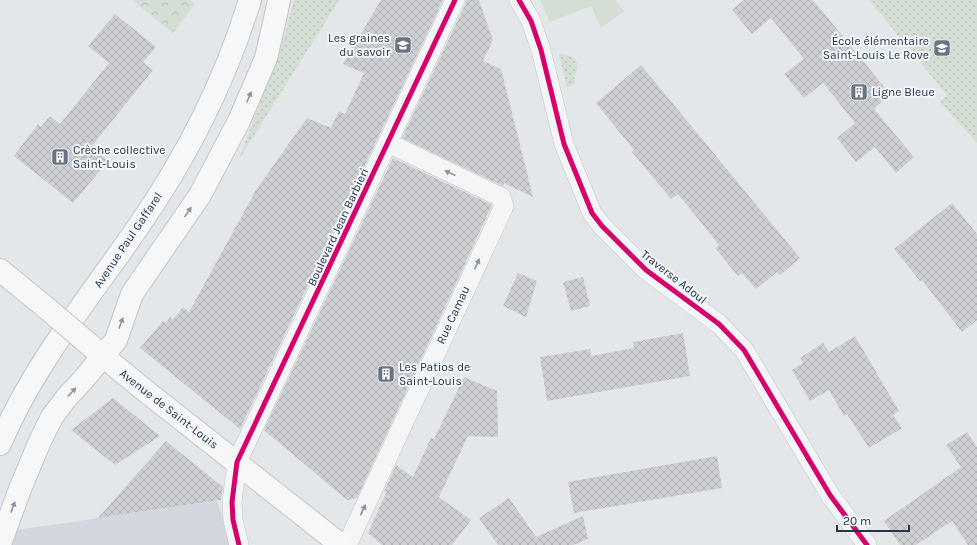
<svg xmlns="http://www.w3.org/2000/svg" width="977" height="545" font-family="Karla,sans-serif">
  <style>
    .built { fill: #d2d7dd }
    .grass { fill: url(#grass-dots) }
    .park { fill: url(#park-crowns) }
    .garden { fill: #d5ded4 }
    .building { fill: url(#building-cross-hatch) }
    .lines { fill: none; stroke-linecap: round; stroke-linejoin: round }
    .street-casing { stroke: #c2c5c8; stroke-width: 20 }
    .secondary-casing { stroke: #c2c5c8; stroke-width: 24 }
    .street { stroke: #f3f5f6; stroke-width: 19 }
    .secondary { stroke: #f7f7f8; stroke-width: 22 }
    .secondary-bridge-casing { stroke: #c2c5c8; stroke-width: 24; stroke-linecap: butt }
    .secondary-bridge { stroke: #f7f7f8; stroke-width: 22 }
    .cycleway-casing { stroke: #f2f5f9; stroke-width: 8 }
    .cycleway { stroke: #d6006c; stroke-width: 5 }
    .oneway { fill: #90969f }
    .oneway2 { fill: #8e959e }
    .labels { text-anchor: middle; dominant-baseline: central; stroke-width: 4; stroke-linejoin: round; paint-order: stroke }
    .poi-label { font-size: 12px; fill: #283546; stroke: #f2f5f9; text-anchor: start }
    .street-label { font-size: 12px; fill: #283546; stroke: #f2f5f9 }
  </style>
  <defs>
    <pattern id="grass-dots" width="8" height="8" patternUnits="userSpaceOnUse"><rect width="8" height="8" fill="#d5ded4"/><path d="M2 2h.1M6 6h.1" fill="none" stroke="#b7bfb7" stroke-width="1.8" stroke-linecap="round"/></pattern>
    <pattern id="park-crowns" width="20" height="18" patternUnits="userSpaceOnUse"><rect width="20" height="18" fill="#d5ded4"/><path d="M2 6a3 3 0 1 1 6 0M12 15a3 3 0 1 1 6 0" fill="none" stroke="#b7bfb7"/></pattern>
    <pattern id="building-cross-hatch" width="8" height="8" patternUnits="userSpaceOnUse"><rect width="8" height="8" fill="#cdcfd2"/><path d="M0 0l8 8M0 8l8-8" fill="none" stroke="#b0b2b6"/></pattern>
  </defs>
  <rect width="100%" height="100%" fill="#e4e7ea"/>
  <path class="built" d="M217,501L232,545H10L16,530Z"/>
  <path class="grass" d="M294,0H339L238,161L281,47Z
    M869,0H977V143L940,102L947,95Z
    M559,54C573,54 583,61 574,76L575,83L567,88Z"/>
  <path class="park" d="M132,0H190L195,4L173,33Z"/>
  <path class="garden" d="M540,0H615L624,11L601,28L591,6L550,22Z"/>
  <path class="building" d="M381,0H443L240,429L140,348L163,321L166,323L170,317L173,320L183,307L189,312L256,190L307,118L331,128L339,111L345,114L364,73L343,64Z
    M466,0H479L493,40L483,61L501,69L533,197L504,183L503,186L402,138L465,5Z
    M744,0H813L890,94L874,109L914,157L896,173L875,147L856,162L837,138L855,123L823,83L804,98L784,74L804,59L771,18L752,34L732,10Z
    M115,14L156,47L143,62L153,70L91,147L108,161L73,203L14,156L38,124L41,127L50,116L60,124L109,63L88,46Z
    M641,65L800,258L780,275L777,272L756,289L742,273L738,276L715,248L719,245L678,194L671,199L632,152L634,150L596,103Z
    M393,158L492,205L357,498L347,500L264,430Z
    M952,203L977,234V320L962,332L922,280L920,281L894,249Z
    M518,273L537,281L526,317L503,306Z
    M583,277L590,306L571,311L563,282Z
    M683,333L690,376L547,401L540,357L590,349L591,356L634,348L633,342Z
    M855,336L899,411L893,415L902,428L869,448L847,414L844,416L829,390L810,401L792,370L803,363L800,358L823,343L829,352Z
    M464,377L497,391L498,437L468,436L439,497L471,520L452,545H382L368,533L387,491L384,492L396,465L413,477L431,438L434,439Z
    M113,398L160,436L115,465L71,430Z
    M967,432L977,447V545H968L952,521L916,545H900L884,521L961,467L946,445Z
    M166,441L223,487L221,500L98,518Z
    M717,456L722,488L574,513L568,482Z
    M509,498L536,537L583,516L588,539L573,545H498L479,518Z"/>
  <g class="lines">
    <defs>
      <path id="street" d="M519,0L531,21L541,50L564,144L592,213L602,226L646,270L719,324L744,350L830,495L867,545
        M239,545L233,520L232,502L237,462L455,0
        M347,545L504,206L501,197L388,143"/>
      <path id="secondary" d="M0,270L44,306
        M92,347L143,389L341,545
        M0,444C33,365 90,297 138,227C186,158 225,81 250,0
        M0,544L20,489L40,441L52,417L67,397L83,380L116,340L132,294L200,195L239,121L266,58L275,19L279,0"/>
    </defs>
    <use href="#street" class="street-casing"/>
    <use href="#secondary" class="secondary-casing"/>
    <use href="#street" class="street"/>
    <use href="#secondary" class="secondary"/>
    <defs>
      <path id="secondary-bridge" d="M44,306L90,345"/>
    </defs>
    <use href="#secondary-bridge" class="secondary-bridge-casing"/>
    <use href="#secondary-bridge" class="secondary-bridge"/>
    <defs>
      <path id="cycleway" d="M519,0L531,21L541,50L564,144L592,213L602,226L646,270L719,324L744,350L830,495L867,545
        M239,545L233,520L232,502L237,462L455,0"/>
    </defs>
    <use href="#cycleway" class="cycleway-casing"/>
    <use href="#cycleway" class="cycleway"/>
  </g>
  <defs><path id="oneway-solid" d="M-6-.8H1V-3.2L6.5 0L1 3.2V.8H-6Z"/></defs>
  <g class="oneway">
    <use href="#oneway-solid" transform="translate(249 97) rotate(-67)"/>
    <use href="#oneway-solid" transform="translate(188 212) rotate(-56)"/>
    <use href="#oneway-solid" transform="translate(121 323) rotate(-70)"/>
    <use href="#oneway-solid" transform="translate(72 392) rotate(-47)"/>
    <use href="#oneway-solid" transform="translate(13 507) rotate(-70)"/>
  </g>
  <g class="oneway2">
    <use href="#oneway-solid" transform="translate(450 173) rotate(-155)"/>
    <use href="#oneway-solid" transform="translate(477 264) rotate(-65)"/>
    <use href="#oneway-solid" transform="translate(363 510) rotate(-65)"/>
  </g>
  <defs>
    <symbol id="school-square" viewBox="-11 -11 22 22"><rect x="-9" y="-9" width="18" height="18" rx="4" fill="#6a737f" stroke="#f2f5f9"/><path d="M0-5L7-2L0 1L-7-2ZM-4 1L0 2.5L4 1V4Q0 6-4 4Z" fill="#fff"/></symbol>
    <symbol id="building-square" viewBox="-11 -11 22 22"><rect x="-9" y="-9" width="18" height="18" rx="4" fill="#6a737f" stroke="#f2f5f9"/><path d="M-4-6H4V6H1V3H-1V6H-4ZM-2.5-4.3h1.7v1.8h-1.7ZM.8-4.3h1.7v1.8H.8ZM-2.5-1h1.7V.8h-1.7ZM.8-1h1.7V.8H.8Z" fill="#fff"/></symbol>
  </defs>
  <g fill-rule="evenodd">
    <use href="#school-square" x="393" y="35" width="20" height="20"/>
    <use href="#school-square" x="932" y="38" width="20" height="20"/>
    <use href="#building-square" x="849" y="82" width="20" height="20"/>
    <use href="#building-square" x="50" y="147" width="20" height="20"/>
    <use href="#building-square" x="376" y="364" width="20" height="20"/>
  </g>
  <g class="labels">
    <g class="poi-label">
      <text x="390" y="38" text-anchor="end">Les graines<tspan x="390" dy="14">du savoir</tspan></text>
      <text x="929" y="41" text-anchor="end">École élémentaire<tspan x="929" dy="14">Saint-Louis Le Rove</tspan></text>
      <text x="872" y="92">Ligne Bleue</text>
      <text x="73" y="150">Crèche collective<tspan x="73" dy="14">Saint-Louis</tspan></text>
      <text x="399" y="367">Les Patios de<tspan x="399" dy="14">Saint-Louis</tspan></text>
    </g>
    <g class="street-label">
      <text transform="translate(338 227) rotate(-65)">Boulevard Jean Barbieri</text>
      <text transform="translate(128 240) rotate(-56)">Avenue Paul Gaffarel</text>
      <text transform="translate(674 277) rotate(38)">Traverse Adoul</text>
      <text transform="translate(453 315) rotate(-65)">Rue Camau</text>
      <text transform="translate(169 409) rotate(38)">Avenue de Saint-Louis</text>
    </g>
  </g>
  <path d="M837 525v6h72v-6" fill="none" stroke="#283546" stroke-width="2"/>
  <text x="843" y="525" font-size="12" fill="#283546" stroke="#f2f5f9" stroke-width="3" paint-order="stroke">20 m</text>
</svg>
